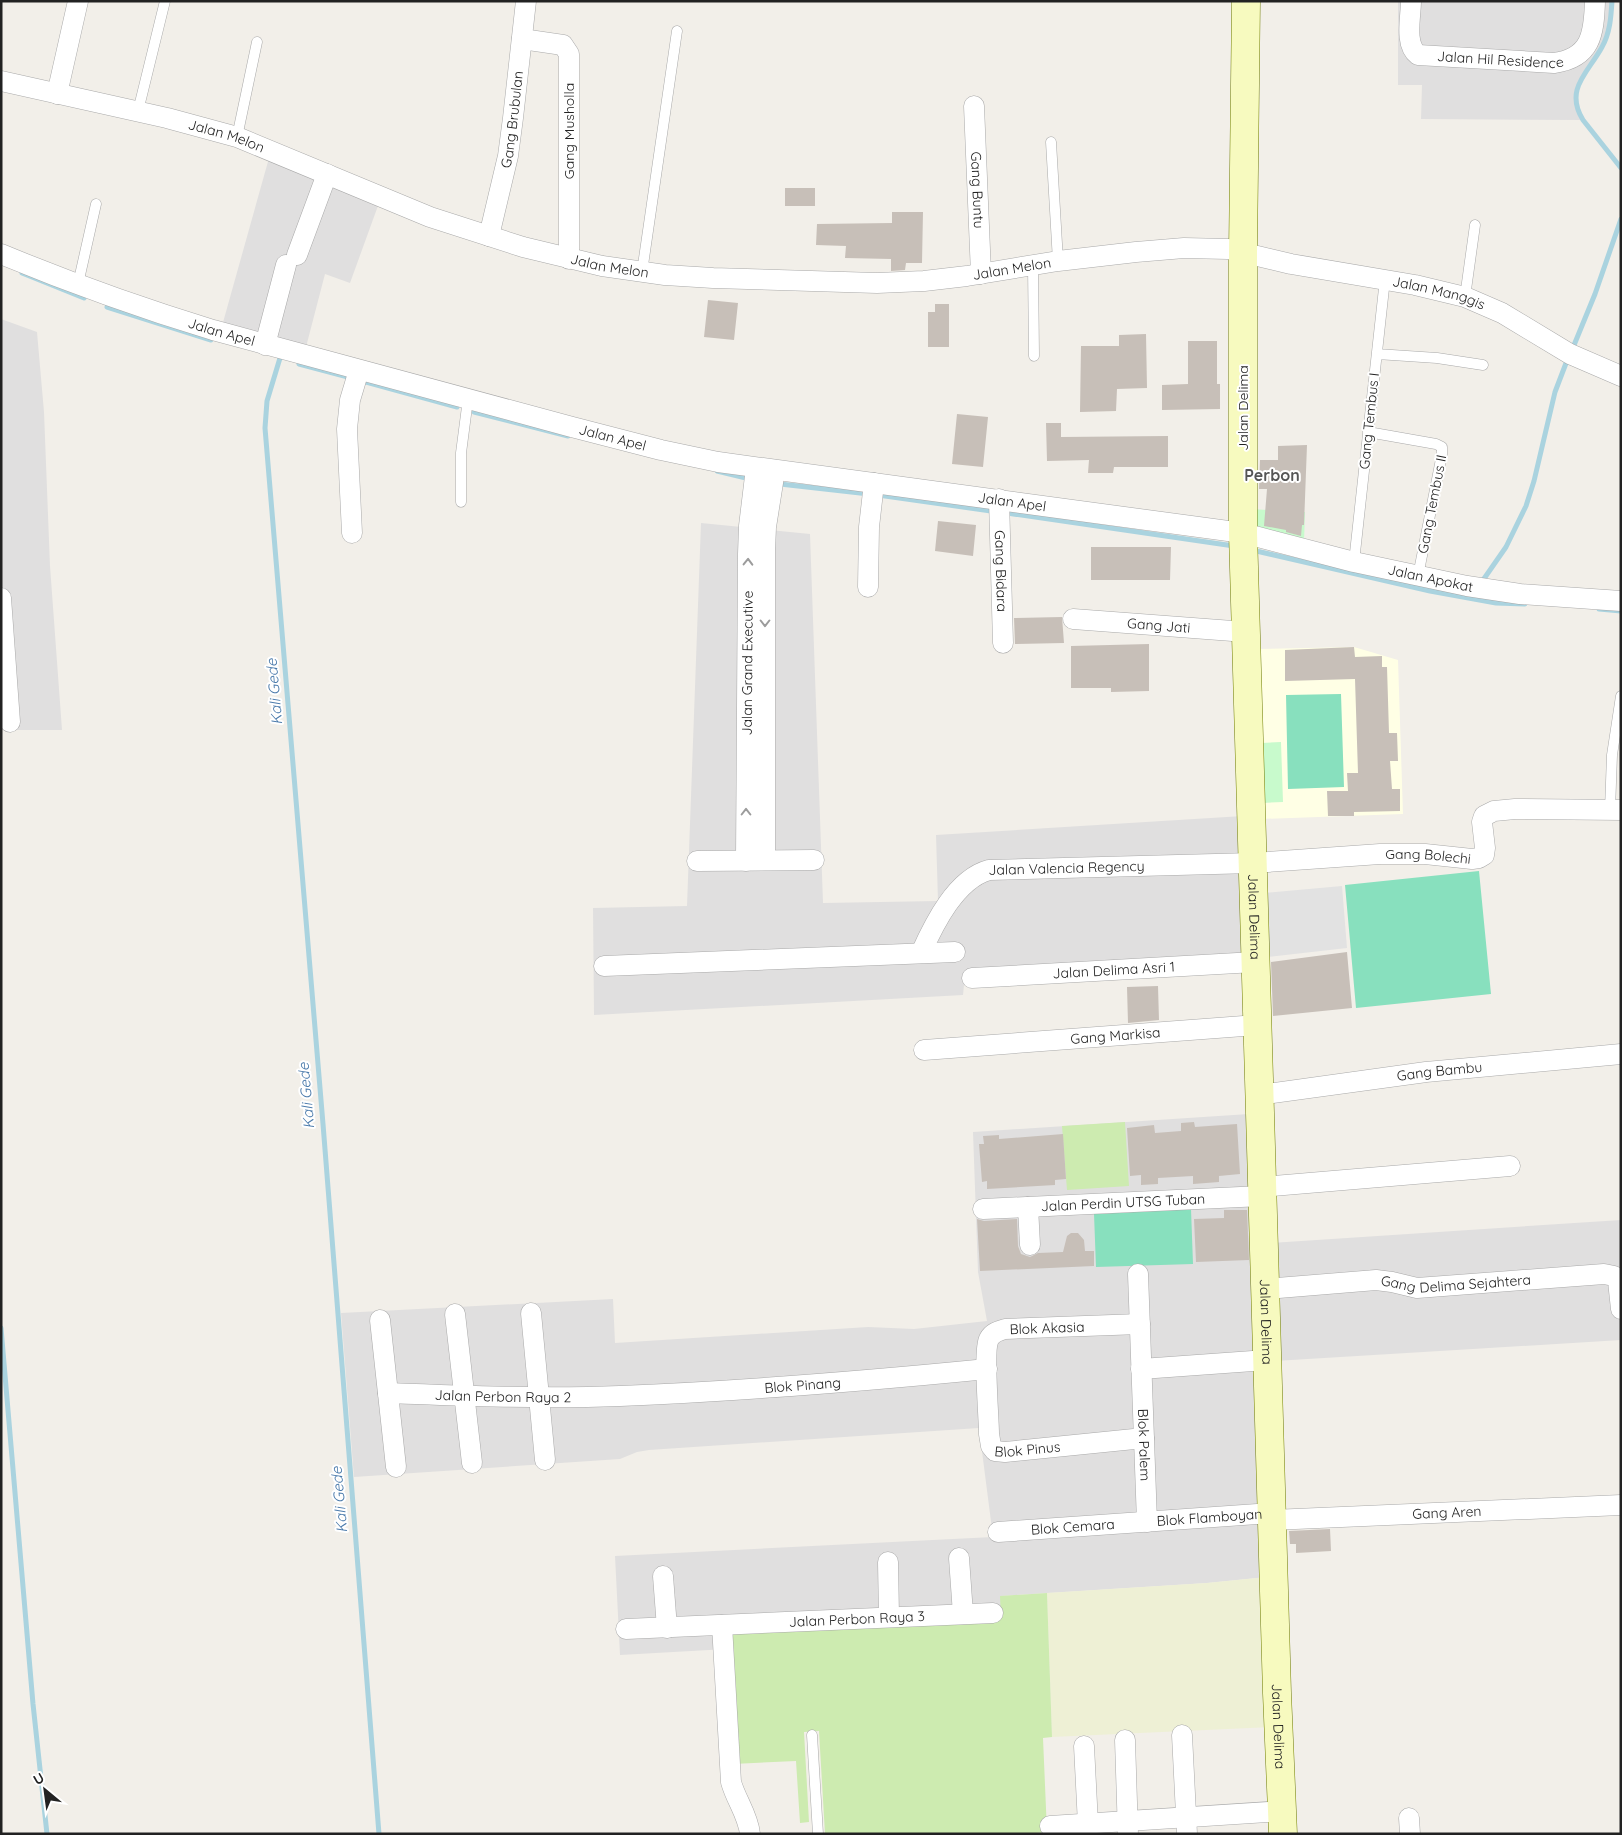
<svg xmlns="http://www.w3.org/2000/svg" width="1622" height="1835" font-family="Quicksand,sans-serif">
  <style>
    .residential { fill: #e0dfdf }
    .education { fill: #ffffe5 }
    .farmland { fill: #eef0d5 }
    .grass { fill: #cdebb0 }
    .park { fill: #c8facc }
    .pitch { fill: #88e0be }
    .parking { fill: #e2e2e2 }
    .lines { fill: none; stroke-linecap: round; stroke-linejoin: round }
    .stream { stroke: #aad3df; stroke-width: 5 }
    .building { fill: #c7bfb8 }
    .lane-casing { stroke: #a9a9a9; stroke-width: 11 }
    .street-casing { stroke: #a9a9a9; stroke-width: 21 }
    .secondary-casing { stroke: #707d05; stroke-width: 29 }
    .lane { stroke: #fff; stroke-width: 10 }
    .street { stroke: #fff; stroke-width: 20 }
    .secondary { stroke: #f7fabf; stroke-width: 28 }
    .oneway { stroke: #9c9c9c }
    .labels { text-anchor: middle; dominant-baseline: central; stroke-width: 4; stroke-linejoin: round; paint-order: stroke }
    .street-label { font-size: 14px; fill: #222; stroke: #fff }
    .water-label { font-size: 15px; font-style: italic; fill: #4a7aab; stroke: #fff }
    .quarter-label { font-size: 16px; font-weight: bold; fill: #555; stroke: #fff }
  </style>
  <rect width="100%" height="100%" fill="#f2efe9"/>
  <path class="residential" d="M1398,1H1612L1611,20L1607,36L1602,47L1582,78L1577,88L1575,97L1576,106L1583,120L1421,119L1422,85H1398Z
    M269,158L379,203L350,283L325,274L306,347L222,326Z
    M1,319L37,332L44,412L50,566L62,730H1Z
    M701,523L810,534L823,903L938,901L936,835L1243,816L1247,971L964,985L963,995L594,1015L593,908L687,906Z
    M1249,1114L1267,1577L1207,1583L1001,1596V1618L727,1649L620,1655L615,1556L993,1537L979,1428L649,1450L637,1452L620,1459L354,1477L341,1313L613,1299L615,1343L868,1327L914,1329L987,1321L978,1272L973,1132Z
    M1621,1220V1340L1275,1361L1271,1243Z"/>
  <path class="education" d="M1354,647L1398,660L1403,814L1260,819L1254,649Z"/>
  <path class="farmland" d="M1267,1577L1273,1727L1052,1737L1047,1593L1207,1583Z"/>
  <path class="grass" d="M1125,1122L1129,1186L1067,1190L1062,1126Z
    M1047,1593L1052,1737L1043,1738L1047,1832L1025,1834H825L819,1731L804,1732L809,1822L800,1823L796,1761L733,1764L726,1629L1001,1618L1000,1596Z"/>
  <path class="park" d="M1250,509L1305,512L1304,542L1256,529Z
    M1281,742L1283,802L1262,803L1261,743Z"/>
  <path class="pitch" d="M1341,694L1344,787L1288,789L1286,695Z
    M1479,871L1491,994L1356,1008L1345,885Z
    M1191,1209L1193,1264L1096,1267L1094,1214Z"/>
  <path class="parking" d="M1342,886L1347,948L1268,957L1265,893Z"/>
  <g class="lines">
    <path class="stream" d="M1612,1C1611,17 1610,33 1602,47C1588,73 1564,89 1583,120L1621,168
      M22,273L84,298
      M107,307L211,340
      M1572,350L1595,294L1621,219
      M280,358L267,401L265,428L323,1124L379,1834
      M299,364L348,377
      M366,382L457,407
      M474,412L568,436
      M717,471L746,478
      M780,484L869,494
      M878,495L991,511
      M1007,513L1234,546
      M1252,550L1430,591L1496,603L1525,604
      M1481,583L1506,547L1526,506L1534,481L1555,392L1568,358
      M1599,609L1621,611
      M1,1328L33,1704L47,1834"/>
  </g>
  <path class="building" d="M785,188H815V206H785Z
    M892,212H923L922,263H906L905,270L891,271V259L845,258L846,246L816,245L817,224L892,223Z
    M708,300L738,303L734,340L704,337Z
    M935,304H949V347H928V312H935Z
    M1146,334L1147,388L1117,389L1116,411L1080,412L1081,346H1119V335Z
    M1188,341H1217V384H1220V409L1162,410V385L1188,384Z
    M957,414L988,417L983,467L952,464Z
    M1046,423H1061V437L1168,436V467H1114L1113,473H1088L1089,460L1047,461Z
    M1307,445L1304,525H1302L1301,536L1286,532V530L1264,526L1267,489H1259L1260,460H1278V446Z
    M938,521L976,525L973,556L935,551Z
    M1091,547H1171L1170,580H1091Z
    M1062,617L1064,643L1015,644L1014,618Z
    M1149,644V691L1111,692V688H1071V646Z
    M1354,647L1355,657L1382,656V667H1387L1389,733H1397L1398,761H1390L1392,789H1400V811L1354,812V816H1328L1327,791H1348L1347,773H1358L1355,679L1285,681V650Z
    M1347,952L1352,1008L1273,1016L1271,962Z
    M1158,986L1159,1020L1128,1023L1127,987Z
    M1194,1122L1195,1127L1237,1124L1240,1174L1219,1176V1182L1193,1184V1176L1158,1178V1184L1141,1185V1175L1130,1176L1127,1128L1154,1125L1155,1133L1181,1131V1123Z
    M1063,1134L1066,1179L1055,1180V1185L987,1189V1181L982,1182L979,1144H984L983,1136L999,1135V1139Z
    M1224,1210H1247L1249,1260L1196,1262L1194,1219L1224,1218Z
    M977,1219L984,1221L1017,1219L1018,1246L1021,1254L1030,1257L1038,1253L1063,1252L1067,1236L1071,1233H1078L1084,1240L1085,1251H1094V1266L980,1271Z
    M1330,1529L1331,1551L1296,1553V1544H1290L1289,1531Z"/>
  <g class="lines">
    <defs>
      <path id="lane" d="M138,111L165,1
        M237,137L257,42
        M1051,142L1058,261
        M1033,265L1034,356
        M642,272L677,31
        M78,284L96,204
        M1465,297L1475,225
        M1377,354L1437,358L1483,365
        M1368,432L1436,444L1442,447V454L1418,576
        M461,502V453L468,399
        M1354,562L1385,279
        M1610,810L1612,755L1621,696
        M812,1735L818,1834"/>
      <g id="street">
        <path id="s1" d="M1411,1C1411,17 1404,44 1418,55L1554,63C1591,58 1594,34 1595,1"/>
        <path d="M522,39L563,45L569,54V259"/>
        <path id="s2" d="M1,81L167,118L237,137L430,217L523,247L602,266L665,275L713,278L877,283L924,281L967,276L1058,261L1136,252L1184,248L1228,249L1291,264L1415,285L1465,297L1502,313L1570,354L1621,376"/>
        <path d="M57,94L78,1"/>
        <path id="s3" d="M974,106L981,274"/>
        <path id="s4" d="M489,236L508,156L513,118L526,1"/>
        <path id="s5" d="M1,254C71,283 141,308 213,330L572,427L661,450L718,462L1243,533L1354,562L1467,586L1520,594L1621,601"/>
        <path d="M297,255L327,174"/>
        <path d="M265,345L286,265"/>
        <path id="s6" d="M999,499L1003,643"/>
        <path d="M352,533L347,429L350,400L359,370"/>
        <path d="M868,587L869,527L874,483"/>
        <path d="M1,598L10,722"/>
        <path id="s7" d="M1073,619L1246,632"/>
        <path d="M765,860V550L766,527L775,470"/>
        <path d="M697,861L814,860"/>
        <path id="s8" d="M746,861L748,554L749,526L756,468"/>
        <path id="s9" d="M921,953C934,924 956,879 989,870L1253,863L1380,854H1425L1472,859L1479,858L1484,855L1485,848L1482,822L1484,816L1494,811L1515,809L1621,810"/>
        <path d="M604,966L955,952"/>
        <path id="s10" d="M972,978L1255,962"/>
        <path id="s11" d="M924,1050L1257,1025"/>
        <path id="s12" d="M1259,1095L1426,1072L1621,1054"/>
        <path d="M1262,1187L1510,1166"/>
        <path d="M1028,1207L1030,1245"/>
        <path id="s13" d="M983,1209L1262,1196"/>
        <path id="s14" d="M1138,1274L1147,1522"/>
        <path id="s15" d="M1265,1289L1376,1280L1392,1282L1417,1288L1604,1274L1614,1276L1618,1281L1621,1309"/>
        <path d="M531,1313L545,1460"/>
        <path d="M455,1314L472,1463"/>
        <path d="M380,1320L396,1467"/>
        <path id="s16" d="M1140,1324L1005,1329C998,1331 992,1333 989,1339C983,1350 989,1418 989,1434L991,1446L995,1451L1005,1452L1144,1438"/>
        <path d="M1141,1369L1267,1360"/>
        <path id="s17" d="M388,1393C465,1396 543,1399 620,1396C742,1391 865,1381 987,1369"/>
        <path id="s18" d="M1272,1520L1621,1505"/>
        <path id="s19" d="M998,1532L1272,1513"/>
        <path d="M959,1558L963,1614"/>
        <path d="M888,1562L889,1617"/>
        <path d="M663,1576L667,1628"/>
        <path d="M722,1625L731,1782C736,1800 748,1815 750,1834"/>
        <path id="s20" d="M626,1629L993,1613"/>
        <path d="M1182,1735L1187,1834"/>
        <path d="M1125,1740L1128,1834"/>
        <path d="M1084,1746L1088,1824"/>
        <path d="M1409,1818L1410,1834"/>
        <path d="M1050,1826L1282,1811"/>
      </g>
      <g id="secondary">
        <path id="s21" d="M1246,1L1243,252V533L1277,1693L1283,1834"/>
      </g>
    </defs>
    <use href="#lane" class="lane-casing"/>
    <use href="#street" class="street-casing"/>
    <use href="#secondary" class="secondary-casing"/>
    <use href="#lane" class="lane"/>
    <use href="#street" class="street"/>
    <use href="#secondary" class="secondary"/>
  </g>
  <defs><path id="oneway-chevron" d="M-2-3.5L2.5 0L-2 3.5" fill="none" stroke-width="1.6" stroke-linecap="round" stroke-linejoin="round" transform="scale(1.25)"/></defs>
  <g class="oneway">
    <use href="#oneway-chevron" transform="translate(748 562) rotate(-89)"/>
    <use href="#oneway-chevron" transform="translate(765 623) rotate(90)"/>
    <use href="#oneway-chevron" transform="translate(746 812) rotate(-90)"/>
  </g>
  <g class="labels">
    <g class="street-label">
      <text stroke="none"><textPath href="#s1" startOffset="139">Jalan Hil Residence</textPath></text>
      <text stroke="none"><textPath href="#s4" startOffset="119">Gang Brubulan</textPath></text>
      <text transform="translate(569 131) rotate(-90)">Gang Musholla</text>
      <text stroke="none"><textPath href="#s2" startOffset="232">Jalan Melon</textPath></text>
      <text stroke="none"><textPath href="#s3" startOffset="84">Gang Buntu</textPath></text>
      <text stroke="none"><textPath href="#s2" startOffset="638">Jalan Melon</textPath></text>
      <text stroke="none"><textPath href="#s2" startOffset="1042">Jalan Melon</textPath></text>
      <text stroke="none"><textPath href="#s2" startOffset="1475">Jalan Manggis</textPath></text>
      <text stroke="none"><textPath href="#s5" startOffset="234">Jalan Apel</textPath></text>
      <text transform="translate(1243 408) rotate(-90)">Jalan Delima</text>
      <text transform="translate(1369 421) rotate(-84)">Gang Tembus I</text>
      <text stroke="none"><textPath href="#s5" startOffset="639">Jalan Apel</textPath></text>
      <text stroke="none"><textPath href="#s5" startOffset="1044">Jalan Apel</textPath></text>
      <text transform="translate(1432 504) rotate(-79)">Gang Tembus II</text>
      <text stroke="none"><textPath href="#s6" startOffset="72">Gang Bidara</textPath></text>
      <text stroke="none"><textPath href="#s5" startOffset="1470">Jalan Apokat</textPath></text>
      <text stroke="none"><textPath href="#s7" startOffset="86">Gang Jati</textPath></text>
      <text stroke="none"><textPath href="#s8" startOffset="198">Jalan Grand Executive</textPath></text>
      <text stroke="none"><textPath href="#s9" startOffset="550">Gang Bolechi</textPath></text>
      <text stroke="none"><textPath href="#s9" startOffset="188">Jalan Valencia Regency</textPath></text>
      <text stroke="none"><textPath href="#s21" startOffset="916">Jalan Delima</textPath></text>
      <text stroke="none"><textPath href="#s10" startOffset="142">Jalan Delima Asri 1</textPath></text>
      <text stroke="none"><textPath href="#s11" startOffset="192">Gang Markisa</textPath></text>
      <text stroke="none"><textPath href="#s12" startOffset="182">Gang Bambu</textPath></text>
      <text stroke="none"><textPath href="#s13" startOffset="140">Jalan Perdin UTSG Tuban</textPath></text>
      <text stroke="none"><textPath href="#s15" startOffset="192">Gang Delima Sejahtera</textPath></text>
      <text stroke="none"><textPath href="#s21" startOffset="1321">Jalan Delima</textPath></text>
      <text transform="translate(1047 1328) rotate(-2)">Blok Akasia</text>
      <text stroke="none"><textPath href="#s17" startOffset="415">Blok Pinang</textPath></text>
      <text stroke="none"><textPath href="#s17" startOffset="115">Jalan Perbon Raya 2</textPath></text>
      <text stroke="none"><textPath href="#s14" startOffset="171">Blok Palem</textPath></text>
      <text stroke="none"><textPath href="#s16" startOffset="301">Blok Pinus</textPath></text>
      <text stroke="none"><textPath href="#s18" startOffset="175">Gang Aren</textPath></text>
      <text stroke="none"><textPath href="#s19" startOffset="212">Blok Flamboyan</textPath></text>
      <text stroke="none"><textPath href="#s19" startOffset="75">Blok Cemara</textPath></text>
      <text stroke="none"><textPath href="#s20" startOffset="231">Jalan Perbon Raya 3</textPath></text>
      <text stroke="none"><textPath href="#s21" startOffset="1726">Jalan Delima</textPath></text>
    </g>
    <g class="water-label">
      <text transform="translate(274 692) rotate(-95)">Kali Gede</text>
      <text transform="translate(306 1096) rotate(-95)">Kali Gede</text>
      <text transform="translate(339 1500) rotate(-95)">Kali Gede</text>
    </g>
    <g class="quarter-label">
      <text x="1272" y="475">Perbon</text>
    </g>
  </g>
  <rect width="1622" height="1835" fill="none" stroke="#222222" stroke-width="5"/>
  <g transform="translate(45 1790) rotate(331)" stroke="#ffffff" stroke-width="4" paint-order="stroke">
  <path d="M0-4L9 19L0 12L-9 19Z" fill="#222222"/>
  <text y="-8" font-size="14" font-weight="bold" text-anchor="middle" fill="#222222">U</text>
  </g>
</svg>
